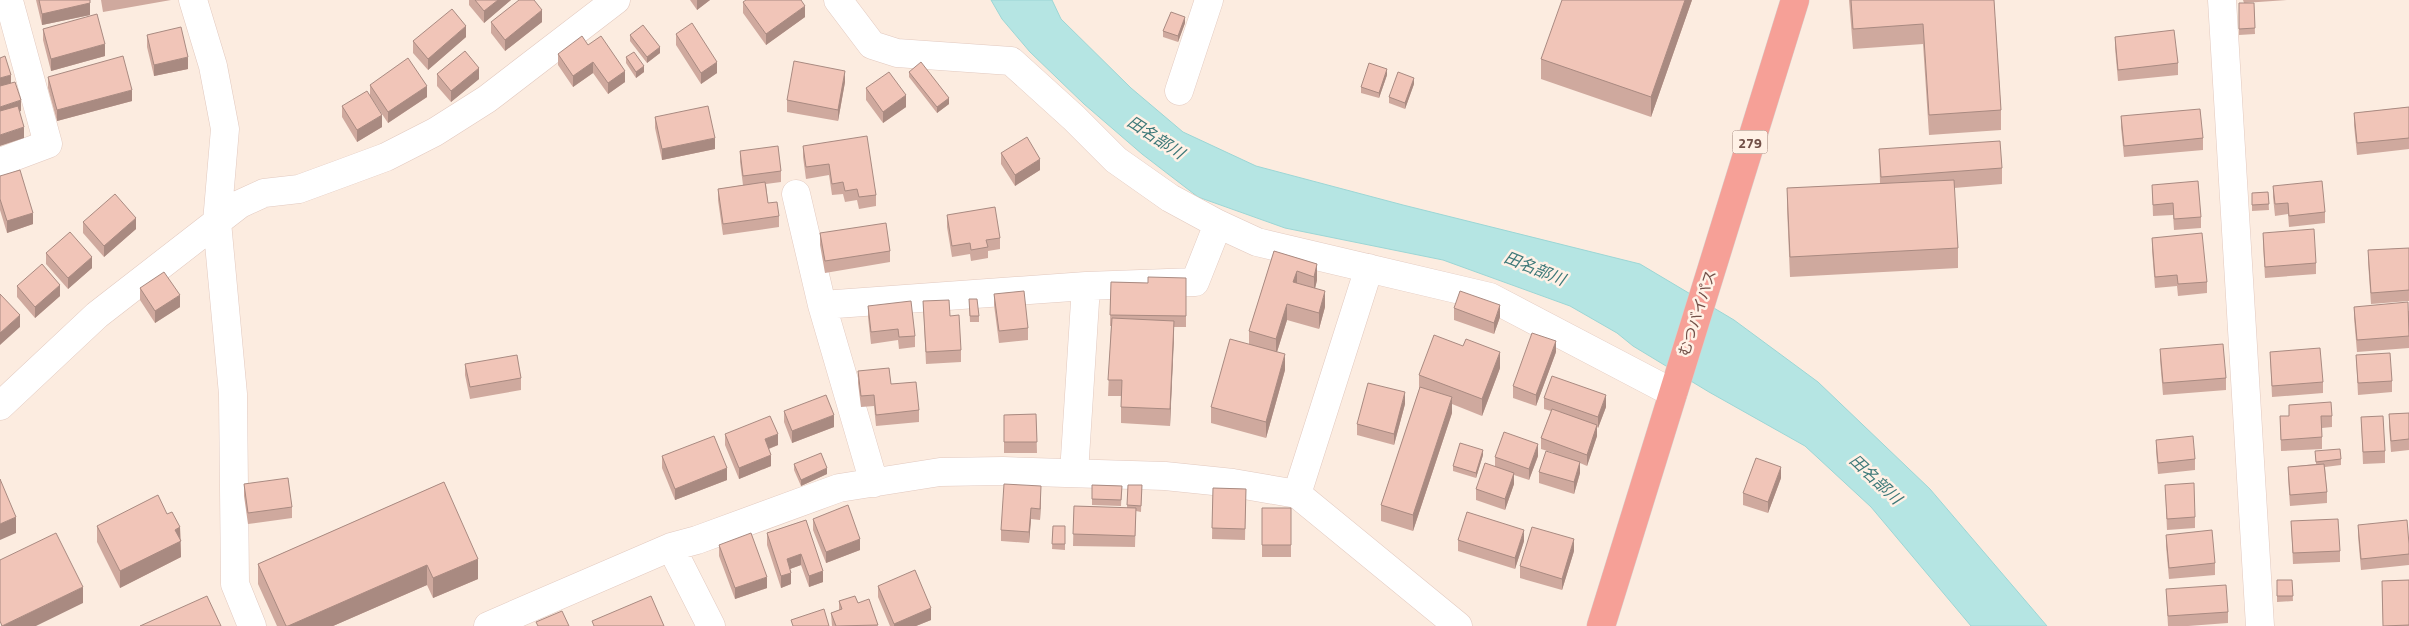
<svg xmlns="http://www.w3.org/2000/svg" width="2409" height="626" font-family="'Titillium Web','Noto Sans JP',sans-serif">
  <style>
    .water { fill: #b5e5e3; stroke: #9cd6d5 }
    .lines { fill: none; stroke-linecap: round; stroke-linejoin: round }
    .minor-casing { stroke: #e2c9bf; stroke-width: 29 }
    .highway-casing { stroke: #d8cecc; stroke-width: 29 }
    .minor { stroke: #fff; stroke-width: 28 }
    .highway { stroke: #f6a097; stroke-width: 28 }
    .wall { fill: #cfa99e }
    .shaded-wall { fill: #a98a81 }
    .building { fill: #f1c5b8; stroke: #a98a81 }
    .labels { text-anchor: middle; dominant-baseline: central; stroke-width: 5; stroke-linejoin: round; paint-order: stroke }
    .shield { fill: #fff1e6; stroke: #9c8077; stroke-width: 1 }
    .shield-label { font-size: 14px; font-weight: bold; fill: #725048 }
    .street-label { font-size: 15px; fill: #725048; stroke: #fff1e6 }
    .water-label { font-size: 16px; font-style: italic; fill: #3c7878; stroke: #fff1e6 }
  </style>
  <rect width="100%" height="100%" fill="#fcece0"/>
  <path class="water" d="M991,0H1052L1061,19L1131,88L1183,132L1256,166L1403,205L1640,264L1734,320L1818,382L1930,489L2047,626H1971L1871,507L1805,446L1709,392L1633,346L1617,333L1570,306L1443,260L1285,228L1198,197L1142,154L1084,104L1030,52L1002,19Z"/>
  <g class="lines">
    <defs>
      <path id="minor" d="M193,0L213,66L225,129L217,222L233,394L235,584L252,626
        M838,0L872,45L897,53L1011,61L1074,118L1116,160L1170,198L1218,224L1257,242L1490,297L1673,393
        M2222,0L2260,626
        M1179,91L1209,0
        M0,162L48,144L9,1
        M796,194L822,305L874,483
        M822,305L1086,286L1195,282L1218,224
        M0,406L97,315L240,204L264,193L299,189L340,174L386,157L435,132L487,99L616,0
        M1074,473L1086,286
        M1297,494L1369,268
        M671,547L711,626
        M488,626L671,547L697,540L839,488L940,472L1003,471L1165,476L1233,483L1297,494L1458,626"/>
      <path id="highway" d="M1601,626L1795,0"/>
    </defs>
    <use href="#minor" class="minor-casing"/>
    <use href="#highway" class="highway-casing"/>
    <use href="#minor" class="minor"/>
    <use href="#highway" class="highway"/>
  </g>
  <path class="wall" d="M36,0H90V15L42,25Z
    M101,0H171L103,12Z
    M469,0H511L484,23L469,5Z
    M690,0H710L697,10Z
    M1692,0L1651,117L1541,79V59Z
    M1849,0H1994L2001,110V130L1929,135L1923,44L1853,49Z
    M2243,0H2287L2244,3Z
    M743,2L805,17L766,45L743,13Z
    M2239,3H2254L2255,34L2239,35Z
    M491,22H542L505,51L491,33Z
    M1185,23L1178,42L1163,37V31Z
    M43,29L105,56L51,71L43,40Z
    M676,34L717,73L701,84L676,45Z
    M147,35L188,69L154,76L147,47Z
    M630,35L660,53L647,63L630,41Z
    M466,37L428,70L413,53V41Z
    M2115,37L2178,63V75L2118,81L2115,48Z
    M588,45L625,82L608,94L593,73L573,87L558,65V54Z
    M626,57L644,72L636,78L626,63Z
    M909,72L949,104L937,113L909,77Z
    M437,74L479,79L451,102L437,86Z
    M1387,75L1379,98L1361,93V87Z
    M48,77L132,101L57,121L48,88Z
    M845,82L838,121L787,112V100Z
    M1414,84L1405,109L1389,103V97Z
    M370,85L427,97L388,123L370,96Z
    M866,88L906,107L883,123L866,100Z
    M342,106L382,127L357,142L342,117Z
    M2409,107V149L2357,155L2354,125V113Z
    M2121,116L2203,138V150L2124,157L2121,127Z
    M655,117L715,149L662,160L655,128Z
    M803,146L876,195V206L859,209L857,200L845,202L843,194L832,195L829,175L806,179L803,157Z
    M1879,149L2002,168V184L1954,188L1958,248V268L1790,277L1787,208V188L1880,184Z
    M740,151L781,171V182L766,184L768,203L779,216V227L723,235L718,200V189L743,185L740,162Z
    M1001,153L1040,170L1015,186L1001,164Z
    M0,176L33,224L7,233L0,210Z
    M2152,185L2201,217V228L2174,230L2173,215L2153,216Z
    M2273,186L2325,212V223L2289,227L2288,214L2275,216L2273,197Z
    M2268,192L2269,210L2252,211V193Z
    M947,215L1000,238V249L988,251V258L971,261L970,254L952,257L947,227Z
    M83,222L136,229L104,257L83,233Z
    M820,233L890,251V262L825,273L820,245Z
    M2263,233L2316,263V274L2265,278L2263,244Z
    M2152,238L2207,282V293L2178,296L2177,286L2155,288L2152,250Z
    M2409,248V301L2371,304L2368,262V250Z
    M1274,251L1317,264V280L1315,288L1325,307L1319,329L1287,320L1277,352L1285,370L1266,438L1211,423V407L1249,345V331Z
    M46,253L92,268L68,289L46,264Z
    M1186,278V327H1174L1170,426L1121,423V396H1108L1111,326H1110L1111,282L1148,283Z
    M17,286L60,296L35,318L17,297Z
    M140,288L180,307L155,323L140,300Z
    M994,294L1028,328V340L999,343L994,305Z
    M969,299L979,316V322H970Z
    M923,301L950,316L961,350V362L926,364Z
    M868,306L915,336V347L899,349L898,340L871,344L868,317Z
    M2354,307L2409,311V348L2357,352L2354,318Z
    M1454,308L1500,317L1494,334L1454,320Z
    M2160,349L2226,378V390L2163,395L2160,360Z
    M1556,352L1536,406L1513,398V386Z
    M2270,352L2323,382V393L2272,397Z
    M2356,355L2392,381V392L2358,395Z
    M465,364L521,378V390L470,399L465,375Z
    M1500,368L1482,416L1452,404V413L1413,531L1381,521V505L1419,390V375Z
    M858,371L891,384L919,410V422L876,426L874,406L861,407L858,383Z
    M1544,398L1606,407L1598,428L1597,427V436L1587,466L1580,463V473L1574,494L1539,483V472L1554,453L1541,449V438L1551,411L1544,409Z
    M1405,404L1394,445L1357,435V424Z
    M2289,405L2332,416V427L2322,428V449L2281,451L2280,416H2289Z
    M784,411L834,427L792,443L784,422Z
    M2409,413V450L2391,452L2389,426V414Z
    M1036,414L1037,453H1004V415Z
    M2361,417L2385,451V463L2363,464Z
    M725,434L778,445L769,449L771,466L739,479L725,445Z
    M2156,440L2195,459V470L2158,474L2156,451Z
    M2315,451L2341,459V465L2325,467L2327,492V503L2290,506L2288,478V467L2316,464Z
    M1483,455L1476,478L1453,471V466Z
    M662,456L727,480L675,500L662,468Z
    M1538,456L1529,480L1514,475V484L1505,510L1476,500V489L1495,466V457Z
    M794,464L827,474L801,486L794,470Z
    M1781,478L1768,513L1743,505V493Z
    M444,482L478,579L433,598L427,585L333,626H277L258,584V564Z
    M244,484L292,507V518L248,524L244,496Z
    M1092,485L1122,486L1121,506L1092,505Z
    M1128,485H1142L1141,512L1136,511L1135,547L1073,546L1074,506L1127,508Z
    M2165,485L2195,517V528L2167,530Z
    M1213,488L1246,489L1245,540L1212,539Z
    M1041,498L1040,520L1031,519L1029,543L1001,541V530Z
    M1262,508H1291V557H1262Z
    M167,514L180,527L181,557L120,588L97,542V526Z
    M813,519L860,550L826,563L813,530Z
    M806,520L823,582L809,587L801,565L790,569L791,584L781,588L767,545V533Z
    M2291,521L2340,551V562L2293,564Z
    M2358,525L2409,544V565L2361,570L2358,536Z
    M1053,526H1065V550L1052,549Z
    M2166,535L2215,563V575L2169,579L2166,546Z
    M1458,540L1524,541L1515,569L1458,551Z
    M719,545L767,588L735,599L719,556Z
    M1574,551L1562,590L1520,578V566Z
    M2277,580H2292L2293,601L2277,602Z
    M2409,580V626H2383L2382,581Z
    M878,586L931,620L916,626H890L878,597Z
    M2166,589L2228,612V623L2188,626H2168Z
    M839,601L858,603L878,626H832L831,613L839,610Z"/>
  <path class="shaded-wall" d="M498,0H511L484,23V11Z
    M697,0H710L697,10Z
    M1685,0H1692L1651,117V97Z
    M90,3V15L42,25V14Z
    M805,6V17L766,45V34Z
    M542,10V22L505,51V40Z
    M1185,17V23L1178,42V36Z
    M466,26V37L428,70V59Z
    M105,44V56L51,71V59Z
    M660,47V53L647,63V57Z
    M188,57V69L154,76V65Z
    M593,62V73L573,87V76Z
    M717,62V73L701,84V73Z
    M644,66V72L636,78V72Z
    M479,68V79L451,102V91Z
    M1387,69V75L1379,98V93Z
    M625,71V82L608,94V83Z
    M845,71V82L838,121V110Z
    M11,75V87L0,90V78Z
    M1414,78V84L1405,109V103Z
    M427,86V97L388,123V112Z
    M132,90V101L57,121V110Z
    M906,95V107L883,123V112Z
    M949,98V104L937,113V107Z
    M21,100V111L0,118V107Z
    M382,115V127L357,142V130Z
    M24,127V138L0,146V135Z
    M715,138V149L662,160V149Z
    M1040,159V170L1015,186V175Z
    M33,213V224L7,233V221Z
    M136,218V229L104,257V246Z
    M92,257V268L68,289V278Z
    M1317,264V280L1314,293V277Z
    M1297,271V287L1293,282Z
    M60,285V296L35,318V307Z
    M1325,291V307L1319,329V313Z
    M180,295V307L155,323V311Z
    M1287,304V320L1276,355V339Z
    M1500,305V317L1494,334V323Z
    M20,315V327L0,345V333Z
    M1174,321V338L1170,426V409Z
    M1556,341V352L1536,406V395Z
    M1500,352V368L1482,416V399Z
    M1285,354V370L1266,438V422Z
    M1405,392V404L1394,445V434Z
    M1606,395V407L1598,428V417Z
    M1452,397V413L1413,531V515Z
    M834,415V427L792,443V431Z
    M1597,425V436L1587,466V455Z
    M778,434V445L765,450V439Z
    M1538,444V456L1529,480V469Z
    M1483,450V455L1476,478V473Z
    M771,455V466L739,479V468Z
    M1580,462V473L1574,494V482Z
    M1781,467V478L1768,513V502Z
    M727,468V480L675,500V489Z
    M827,468V474L801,486V480Z
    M1514,473V484L1505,510V499Z
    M1041,486V498L1040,520V509Z
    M1031,508V519L1029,543V532Z
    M16,517V533L0,540V524Z
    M180,527L181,557L120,588V571L175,530Z
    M1524,530V541L1515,569V558Z
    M860,539V550L826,563V552Z
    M1574,539V551L1562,590V579Z
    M801,554V565L787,570V559Z
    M478,559V579L433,598V578Z
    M427,565V585L333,626H288Z
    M823,571V582L809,587V576Z
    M791,573V584L781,588V576Z
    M767,577V588L735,599V588Z
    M83,587V603L36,626H2Z
    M931,608V620L916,626H894V624Z"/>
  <path class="building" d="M39,0H90V3L42,14Z
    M475,0H498L484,11Z
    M519,0H534L542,10L505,40L491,22Z
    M746,0H801L805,6L766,34L743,2Z
    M1562,0H1685L1651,97L1541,59Z
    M1851,0H1994L2001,110L1929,115L1923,24L1853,29Z
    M2239,3H2254L2255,28L2239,29Z
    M452,9L466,26L428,59L413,41Z
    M1171,12L1185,17L1178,36L1163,31Z
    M97,14L105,44L51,59L43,29Z
    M692,23L717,62L701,73L676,34Z
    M643,25L660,47L647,57L630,35Z
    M181,27L188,57L154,65L147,35Z
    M2174,30L2178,63L2118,70L2115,37Z
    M582,36L588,45L601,36L625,71L608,83L593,62L573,76L558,54Z
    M465,51L479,68L451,91L437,74Z
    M634,52L644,66L636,72L626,57Z
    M5,56L11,75L0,78V58Z
    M123,56L132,90L57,110L48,77Z
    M408,58L427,86L388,112L370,85Z
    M794,61L845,71L838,110L787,100Z
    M921,62L949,98L937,107L909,72Z
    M1369,63L1387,69L1379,93L1361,87Z
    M889,72L906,95L883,112L866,88Z
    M1398,72L1414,78L1405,103L1389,97Z
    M15,82L21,100L0,107V86Z
    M367,91L382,115L357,130L342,106Z
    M18,106L24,127L0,135V111Z
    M708,106L715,138L662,149L655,117Z
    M2409,107V138L2357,143L2354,113Z
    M2200,109L2203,138L2124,146L2121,116Z
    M867,136L876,195L859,197L857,189L845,191L843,182L832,184L829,164L806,167L803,146Z
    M1027,137L1040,159L1015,175L1001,153Z
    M2000,141L2002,168L1881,177L1879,149Z
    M778,146L781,171L743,176L740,151Z
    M20,170L33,213L7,221L0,199V176Z
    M1954,180L1958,248L1790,257L1787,188Z
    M2198,181L2201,217L2174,219L2173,203L2153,205L2152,185Z
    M2322,181L2325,212L2289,216L2288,203L2275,204L2273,186Z
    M765,182L768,203L777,202L779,216L723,224L718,189Z
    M2268,192L2269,204L2252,205V193Z
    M115,194L136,218L104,246L83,222Z
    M995,207L1000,238L986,240L988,247L971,250L970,243L952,246L947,215Z
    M886,223L890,251L825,261L820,233Z
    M2314,229L2316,263L2265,267L2263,233Z
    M70,232L92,257L68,278L46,253Z
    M2202,233L2207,282L2178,284L2177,275L2155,277L2152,238Z
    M2409,248V290L2371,293L2368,250Z
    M1274,251L1317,264L1314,277L1297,271L1293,282L1325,291L1319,313L1287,304L1276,339L1249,331Z
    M42,264L60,285L35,307L17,286Z
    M164,272L180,295L155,311L140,288Z
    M1148,277L1186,278V316L1110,315L1111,282L1148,283Z
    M1024,291L1028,328L999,331L994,294Z
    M1460,291L1500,305L1494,323L1454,308Z
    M0,294L20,315L0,333Z
    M969,299H977L979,316H970Z
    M949,300L950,316L959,315L961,350L926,352L923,301Z
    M911,301L915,336L899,337L898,329L871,332L868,306Z
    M2408,302L2409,336L2357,340L2354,307Z
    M1112,318L1174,321L1170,409L1121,407L1122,380H1108Z
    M1532,333L1556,341L1536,395L1513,386Z
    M1434,335L1463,346L1466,339L1500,352L1482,399L1419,375Z
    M1230,339L1285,354L1266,422L1211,407Z
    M2223,344L2226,378L2163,383L2160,349Z
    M2320,348L2323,382L2272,386L2270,352Z
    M2390,353L2392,381L2358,383L2356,355Z
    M517,355L521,378L470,387L465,364Z
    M889,368L891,384L916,382L919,410L876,415L874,395L861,396L858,371Z
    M1552,376L1606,395L1598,417L1544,398Z
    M1368,383L1405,392L1394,434L1357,424Z
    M1420,387L1452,397L1413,515L1381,505Z
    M826,395L834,415L792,431L784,411Z
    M2331,402L2332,416H2321L2322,437L2281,440L2280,416H2289V405Z
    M1552,409L1597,425L1587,455L1541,438Z
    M2409,413V439L2391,441L2389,414Z
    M1036,414L1037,442H1004V415Z
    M770,416L778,434L765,439L771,455L739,468L725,434Z
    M2383,416L2385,451L2363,452L2361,417Z
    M1504,432L1538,444L1529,469L1495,457Z
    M714,436L727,468L675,489L662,456Z
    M2193,436L2195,459L2158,463L2156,440Z
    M1460,443L1483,450L1476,473L1453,466Z
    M2340,449L2341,459L2316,462L2315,451Z
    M1546,451L1580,462L1574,482L1539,472Z
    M821,453L827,468L801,480L794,464Z
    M1756,458L1781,467L1768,502L1743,493Z
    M1485,463L1514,473L1505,499L1476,489Z
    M2324,464L2327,492L2290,495L2288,467Z
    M288,478L292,507L248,513L244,484Z
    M0,479L16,517L0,524Z
    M444,482L478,559L433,578L427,565L288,626H286L258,564Z
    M2194,483L2195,517L2167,519L2165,485Z
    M1004,484L1041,486L1040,509L1031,508L1029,532L1001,530Z
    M1092,485L1122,486L1121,500L1092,499Z
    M1128,485H1142L1141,506L1127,505Z
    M1213,488L1246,489L1245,529L1212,528Z
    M158,495L167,514L172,512L180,527L175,530L181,541L120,571L97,526Z
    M848,505L860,539L826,552L813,519Z
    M1074,506L1136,508L1135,536L1073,534Z
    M1262,508H1291V545H1262Z
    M1467,512L1524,530L1515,558L1458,540Z
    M2338,519L2340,551L2293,553L2291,521Z
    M806,520L823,571L809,576L801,554L787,559L791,573L781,576L767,533Z
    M2407,520L2409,544V554L2361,559L2358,525Z
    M1053,526H1065V544H1052Z
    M1532,527L1574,539L1562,579L1520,566Z
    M2212,530L2215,563L2169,568L2166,535Z
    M56,533L83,587L2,626L0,621V560Z
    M751,533L767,577L735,588L719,545Z
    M915,570L931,608L894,624L878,586Z
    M2277,580H2292L2293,596H2277Z
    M2409,580V625L2383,626L2382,581Z
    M2226,585L2228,612L2168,616L2166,589Z
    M207,596L221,626H140Z
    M651,596L664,626H594L592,621Z
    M855,596L858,603L869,599L878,625L836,626L831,613L842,609L839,601Z
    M824,609L829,626H793L791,620Z
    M562,611L569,626H538L536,622Z"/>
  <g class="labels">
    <rect class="shield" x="1732.5" y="130.5" width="35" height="23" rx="4"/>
    <g class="shield-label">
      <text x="1750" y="142">279</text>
    </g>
    <g class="street-label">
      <text transform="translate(1697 313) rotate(-72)">むつバイパス</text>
    </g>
    <g class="water-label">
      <text transform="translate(1156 137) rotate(33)">田名部川</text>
      <text transform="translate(1535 268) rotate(22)">田名部川</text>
      <text transform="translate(1876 479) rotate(43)">田名部川</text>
    </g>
  </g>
</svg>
